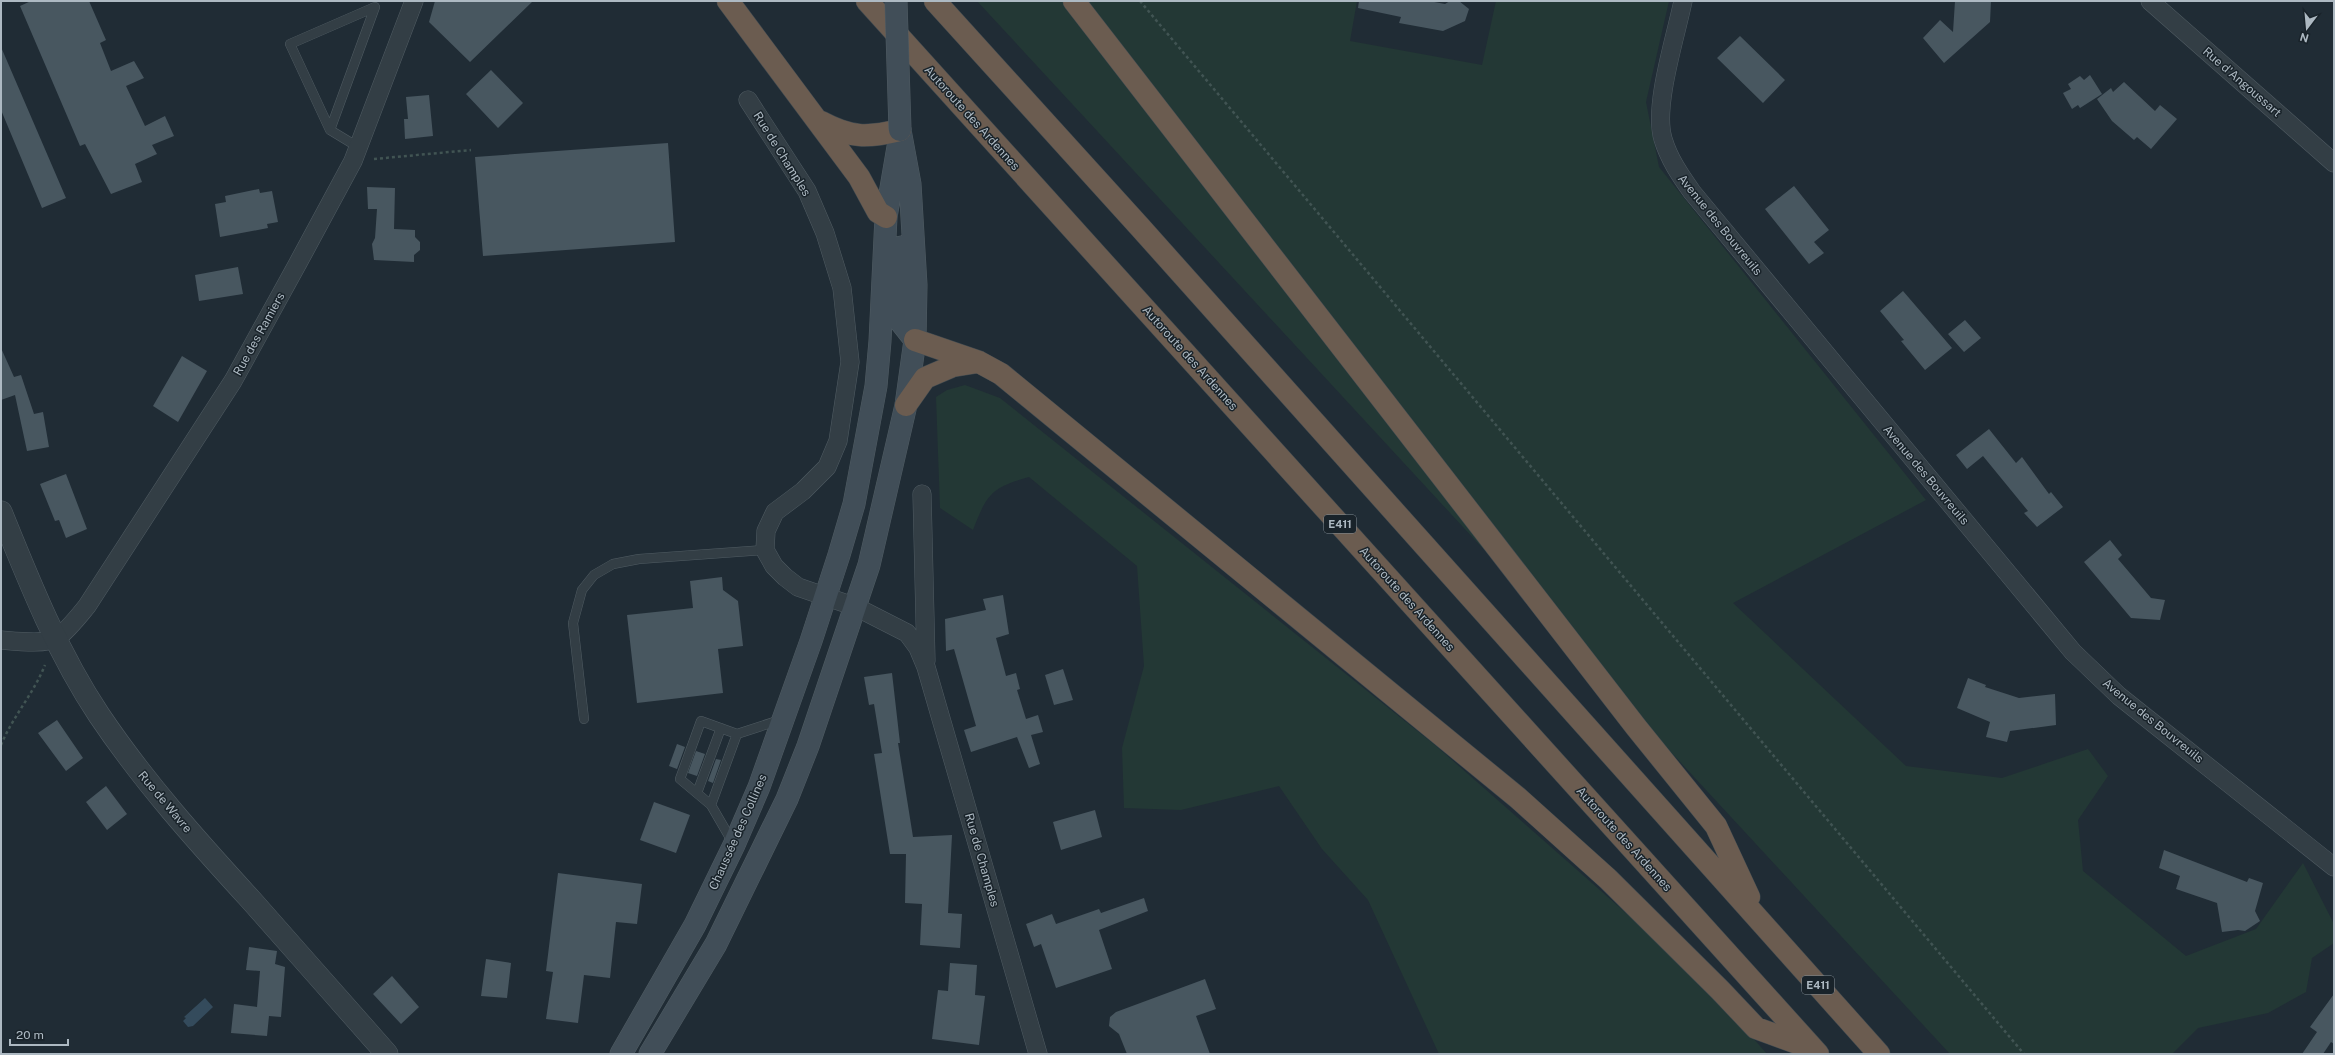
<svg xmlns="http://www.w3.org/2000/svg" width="2335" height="1055" font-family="'Public Sans',sans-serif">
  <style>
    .green { fill: #233835 }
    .water { fill: #344b5c }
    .building { fill: #485760 }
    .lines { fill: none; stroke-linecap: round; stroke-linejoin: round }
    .service-casing { stroke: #505c63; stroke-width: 10 }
    .minor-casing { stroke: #505c63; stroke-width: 19 }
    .tertiary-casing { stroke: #505c63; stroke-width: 23 }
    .secondary-casing { stroke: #505c63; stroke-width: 23 }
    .motorway-casing { stroke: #3e4950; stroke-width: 23 }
    .path { stroke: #415453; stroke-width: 2.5; stroke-dasharray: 3 3; stroke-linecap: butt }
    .service { stroke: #333e45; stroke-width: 9 }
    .minor { stroke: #333e45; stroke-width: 18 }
    .tertiary { stroke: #333e45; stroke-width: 22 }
    .secondary { stroke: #414e58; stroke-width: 22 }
    .motorway { stroke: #6b5c50; stroke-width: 22 }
    .secondary-bridge-casing { stroke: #505c63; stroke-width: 23; stroke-linecap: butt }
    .secondary-bridge { stroke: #414e58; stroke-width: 22 }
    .labels { text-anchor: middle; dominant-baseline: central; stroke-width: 3; stroke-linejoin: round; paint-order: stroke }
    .shield { fill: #19232a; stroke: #818c94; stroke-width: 1 }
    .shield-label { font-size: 11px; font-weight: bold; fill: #adb9c2 }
    .street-label { font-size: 12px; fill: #adb9c2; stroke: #19232a }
  </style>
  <rect width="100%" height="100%" fill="#202c35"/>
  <path class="green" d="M977,1H1357L1350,41L1482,65L1496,1H1669L1646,102L1659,167L1926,500L1733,603L1906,766L2002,778L2088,749L2108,776L2078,820L2083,871L2186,956L2256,929L2303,863L2334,924V943L2312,958L2306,992L2268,1013L2198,1028L2172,1054H1950Z
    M965,385L1000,398L1435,745L1701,979L1767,1054H1439L1368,900L1322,849L1279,786L1181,810L1124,808L1122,748L1144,666L1137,566L1029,477C991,488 987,494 973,530L940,508L936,397L947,390Z"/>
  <path class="water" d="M205,998L213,1007L193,1026L188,1027L183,1021L186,1018L184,1017Z"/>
  <path class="building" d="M31,1H89L106,40L100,43L111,71L134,61L144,78L126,86L145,126L165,116L174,136L152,145L157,154L135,164L142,182L111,194L85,144L80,146L20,6Z
    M435,1H533L470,62L429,22Z
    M1359,1H1429L1445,4L1450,1H1459L1469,9L1465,21L1443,31L1399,23L1401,17L1358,8Z
    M1955,1H1991L1990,22L1944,63L1923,38L1940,20L1953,32Z
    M1740,36L1785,80L1763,103L1717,58Z
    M1,47L66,198L42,208L1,110Z
    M491,70L523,103L498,128L466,94Z
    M2090,75L2102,94L2080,108L2078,105L2072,109L2063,93L2071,89L2068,84L2080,76L2084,80Z
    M2124,82L2155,111L2160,105L2177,119L2151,149L2137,137L2134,140L2112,121L2097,99L2111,88L2113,92Z
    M429,95L433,136L405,139L404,119H408L406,97Z
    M668,143L675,242L483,256L475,157Z
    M1794,186L1829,230L1814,242L1824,253L1809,264L1765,209Z
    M367,187L395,188L394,229L415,230V237L420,242V250L414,255V262L374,260L372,244L375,238L377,209H368Z
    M259,189L260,193L272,191L278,222L267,224L268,228L220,237L215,204L226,202L225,196Z
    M238,267L243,294L199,301L195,275Z
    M1903,291L1952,348L1925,370L1901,341L1904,340L1880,311Z
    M1965,320L1981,338L1964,352L1948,334Z
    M1,348L14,377L21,375L34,414L43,412L49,447L27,451L15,395L1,400Z
    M182,356L207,371L178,422L153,406Z
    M1989,429L2016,463L2022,457L2049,494L2051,492L2063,507L2037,527L2024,513L2028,511L1983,456L1967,469L1956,455Z
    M66,474L87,529L66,538L59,520L55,521L40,484Z
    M2110,540L2122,555L2118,559L2151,598L2165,600L2160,620L2131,618L2084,562Z
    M722,577L723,590L738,601L743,646L718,649L723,693L637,703L627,615L693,608L690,581Z
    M1003,595L1009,634L996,638L1006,676L1016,673L1020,689L1017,690L1026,719L1038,715L1043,732L1031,735L1040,764L1029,768L1017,737L971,752L964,730L976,726L954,649L946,651L945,619L986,610L983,599Z
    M1063,669L1073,700L1054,705L1045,675Z
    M892,673L900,743H898L913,837L952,835L948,913L962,914L960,948L920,945L922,904L905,903L906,854H890L874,754L882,753L874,704L869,705L864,677Z
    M1968,678L1986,685L1985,687L2019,698L2055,694L2056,725L2010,731L2007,742L1986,737L1990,722L1957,708Z
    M57,720L83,758L66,771L38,733Z
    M677,744L685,747L677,769L669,766Z
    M696,751L705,754L697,776L688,773Z
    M716,759L721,760L713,783L708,781Z
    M106,786L127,814L107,830L86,802Z
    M654,802L690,815L676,853L640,840Z
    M1095,810L1102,837L1061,850L1053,822Z
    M2164,850L2247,882L2249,878L2263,883L2255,911L2260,921L2245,931L2238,930L2222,932L2217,903L2176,889L2180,876L2159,868Z
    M558,873L642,884L637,924L616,922L610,978L584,975L578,1023L546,1019L553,972L546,971Z
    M1144,898L1148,911L1099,930L1112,969L1056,988L1041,944L1034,947L1026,924L1052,914L1056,924L1099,909L1101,913Z
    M249,947L277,951L275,964L285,967L281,1017L269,1016L267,1036L231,1033L234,1004L257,1007L260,971L246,970Z
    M486,959L511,963L507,998L481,996Z
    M950,963L977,965L975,995L985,996L979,1045L932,1039L938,990L948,991Z
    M392,976L419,1007L401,1024L373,994Z
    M1205,979L1216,1009L1196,1016L1210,1054H1127L1119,1034L1109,1026L1110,1017L1116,1012Z
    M2334,994V1044L2331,1042L2323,1054H2302L2317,1032L2310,1027Z"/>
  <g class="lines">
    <defs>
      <path id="service" d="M330,130L375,7L290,44L330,130L358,147
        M584,719L573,623L582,590L594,575L613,564L639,559L765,550
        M697,793L721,728
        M711,805L680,779L701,721L737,734
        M733,843L711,805L737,734L780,720"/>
      <path id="minor" d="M1683,1C1676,36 1653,106 1663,139C1669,159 1680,175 1692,192L2073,652L2119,696L2334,867
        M2150,1L2334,163
        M748,100L807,191L825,233L842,288L850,362L838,441L827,467L803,491L775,512L766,531L765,550L774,566L785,577L798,587L856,607L907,633L918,648L926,667L1038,1054
        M922,494L926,661
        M1,640C14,641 46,645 57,638C68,630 78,617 87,606L233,381L298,263L353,161L414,1"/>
      <path id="tertiary" d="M1,512C29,581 57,652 99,715C144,782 197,841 251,900C296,951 342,1003 387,1054"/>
      <path id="secondary" d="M901,247L898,312L900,321L915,340
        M621,1054L695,925L734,845L759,787L811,641L839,555L854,504L876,386L880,341L886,217L898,147
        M650,1054L716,944L787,799L808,746L869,565L906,405L915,340L916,285L910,184L900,130"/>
      <path id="motorway" d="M728,1L859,177L878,212L886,217
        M867,1L1818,1054
        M935,1L1139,226L1879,1054
        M1074,1L1636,727L1716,826L1749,897
        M821,122C851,138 867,138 900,130
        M915,340L979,362L1001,374L1518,798L1608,879L1720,990L1756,1028L1811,1048
        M906,405L925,378L953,366L978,362"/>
    </defs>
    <use href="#service" class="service-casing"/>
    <use href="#minor" class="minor-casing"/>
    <use href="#tertiary" class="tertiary-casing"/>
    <use href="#secondary" class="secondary-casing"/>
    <use href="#motorway" class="motorway-casing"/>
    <path class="path" d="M1140,1L2024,1054
      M374,159L471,150
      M1,745C13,716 34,693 45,665"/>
    <use href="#service" class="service"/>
    <use href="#minor" class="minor"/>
    <use href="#tertiary" class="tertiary"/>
    <use href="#secondary" class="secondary"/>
    <use href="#motorway" class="motorway"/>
    <defs>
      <path id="secondary-bridge" d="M896,1L900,130"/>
    </defs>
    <use href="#secondary-bridge" class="secondary-bridge-casing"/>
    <use href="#secondary-bridge" class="secondary-bridge"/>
  </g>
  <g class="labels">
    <g class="shield">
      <rect x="1324" y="515" width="32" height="18" rx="3"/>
      <rect x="1802" y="976" width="32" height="18" rx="3"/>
    </g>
    <g class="shield-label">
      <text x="1340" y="524">E411</text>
      <text x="1818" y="985">E411</text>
    </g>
    <g class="street-label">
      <text transform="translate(2242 82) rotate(41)">Rue d'Angoussart</text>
      <text transform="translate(972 118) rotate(48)">Autoroute des Ardennes</text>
      <text transform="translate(782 154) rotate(58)">Rue de Champles</text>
      <text transform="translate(1720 225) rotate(51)">Avenue des Bouvreuils</text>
      <text transform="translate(259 334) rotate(-61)">Rue des Ramiers</text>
      <text transform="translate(1190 358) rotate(48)">Autoroute des Ardennes</text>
      <text transform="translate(1926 475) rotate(50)">Avenue des Bouvreuils</text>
      <text transform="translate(1407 599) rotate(48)">Autoroute des Ardennes</text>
      <text transform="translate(2153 721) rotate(39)">Avenue des Bouvreuils</text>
      <text transform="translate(165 802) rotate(50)">Rue de Wavre</text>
      <text transform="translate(738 832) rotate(-66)">Chaussée des Collines</text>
      <text transform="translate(1624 839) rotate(48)">Autoroute des Ardennes</text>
      <text transform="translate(982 860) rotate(74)">Rue de Champles</text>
    </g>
  </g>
  <rect width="2335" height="1055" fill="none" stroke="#adb9c2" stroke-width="4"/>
  <g transform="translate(2307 28) rotate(196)" stroke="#19232a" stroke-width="3" paint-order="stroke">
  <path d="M0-3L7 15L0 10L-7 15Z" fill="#adb9c2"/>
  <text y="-6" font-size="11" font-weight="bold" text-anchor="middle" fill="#adb9c2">N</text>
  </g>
  <path d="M10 1039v6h58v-6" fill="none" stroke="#adb9c2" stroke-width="2"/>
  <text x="16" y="1039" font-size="12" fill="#adb9c2" stroke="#19232a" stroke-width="3" paint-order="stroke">20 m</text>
</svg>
